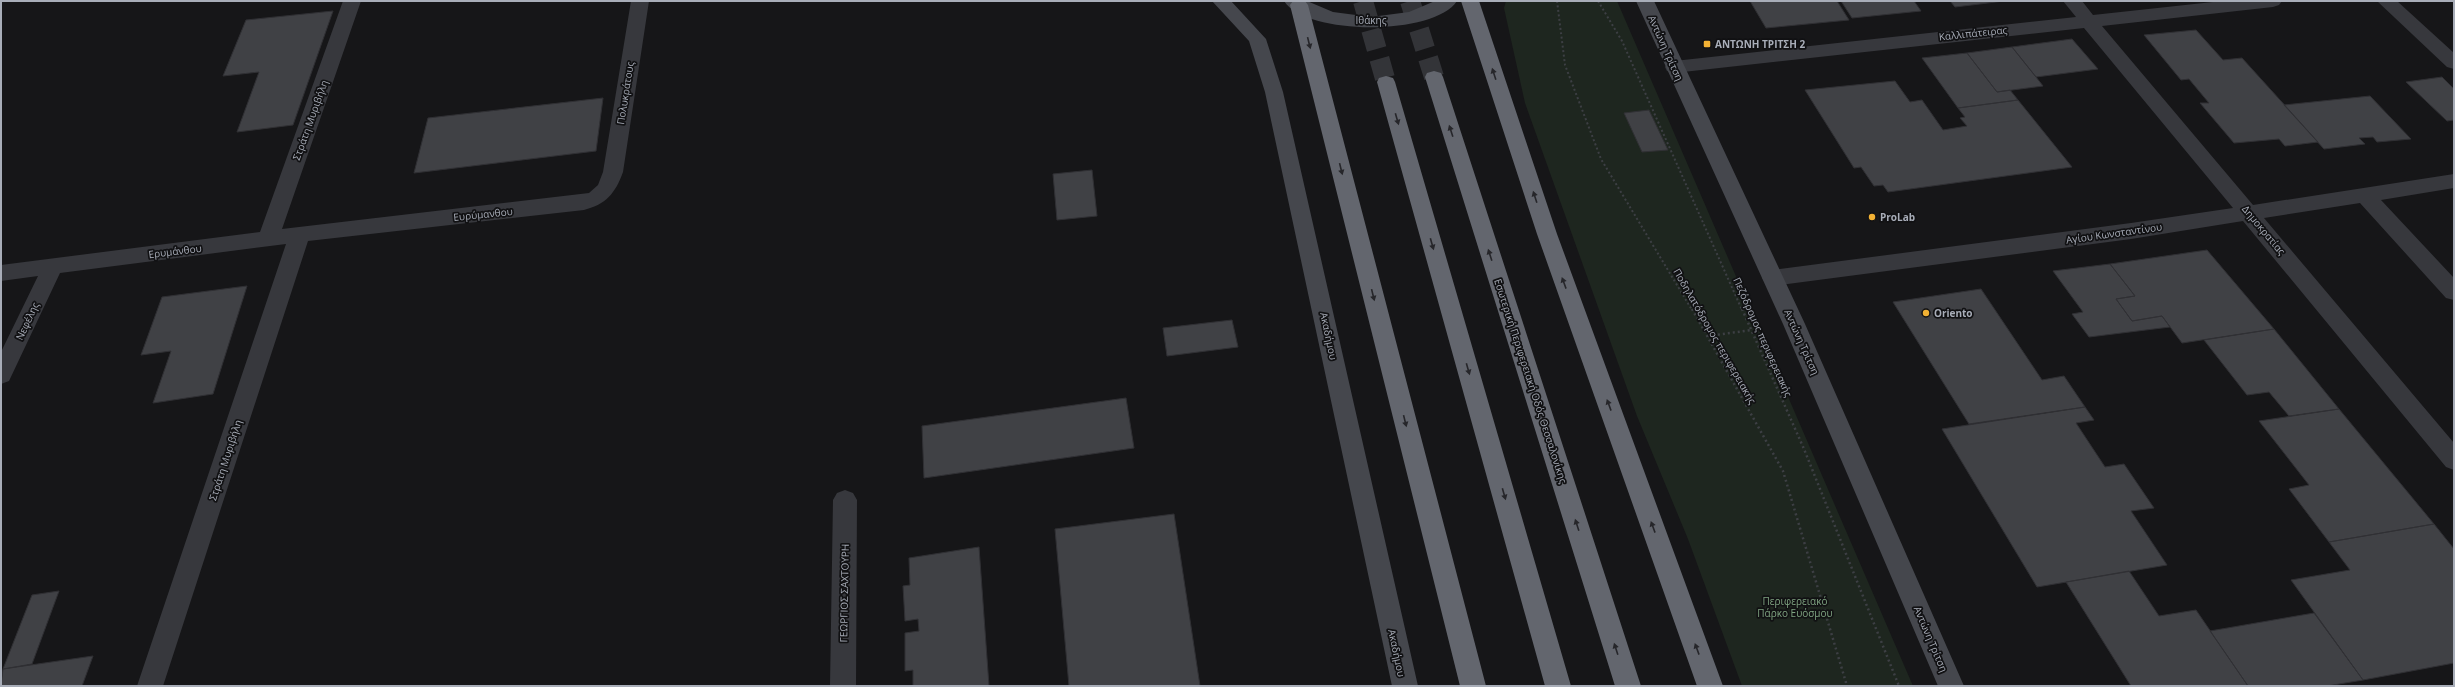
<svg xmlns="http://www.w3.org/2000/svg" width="2455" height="687" font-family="'Open Sans',sans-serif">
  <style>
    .green { fill: #1e261f }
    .building { fill: #404145; stroke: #303034 }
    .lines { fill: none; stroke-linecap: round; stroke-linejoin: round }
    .highway-tunnel { stroke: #333438; stroke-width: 20; stroke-dasharray: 20 10; stroke-linecap: butt }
    .path-far1 { stroke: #3d3f44; stroke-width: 2; stroke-dasharray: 2 2.5; stroke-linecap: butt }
    .path { stroke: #3d3f44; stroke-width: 2.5; stroke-dasharray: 2 3; stroke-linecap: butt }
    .street { fill: #37383d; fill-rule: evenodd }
    .secondary { fill: #45474d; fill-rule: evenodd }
    .highway { fill: #63666e; fill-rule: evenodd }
    .oneway { fill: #26262a }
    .poi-dot { fill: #f2b134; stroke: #111113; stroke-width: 1.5 }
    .labels { text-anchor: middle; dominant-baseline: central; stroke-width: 3.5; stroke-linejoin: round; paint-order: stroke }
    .street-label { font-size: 10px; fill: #a8adb8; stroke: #111113 }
    .poi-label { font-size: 10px; font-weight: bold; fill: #a8adb8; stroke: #111113; text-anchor: start }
    .park-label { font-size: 10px; fill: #7fa381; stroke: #111113 }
  </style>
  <rect width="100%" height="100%" fill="#161618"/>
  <path class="green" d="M1506,1H1617L1913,686H1742L1688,539L1637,416L1525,103L1504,8Z"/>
  <path class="building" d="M1750,1H1837L1849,20L1766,28Z
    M1841,1H1914L1921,11L1852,18Z
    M1950,1H2004L1955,7Z
    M333,11L293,125L237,132L259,72L223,76L246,20Z
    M2196,30L2223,60L2242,58L2318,142L2285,146L2279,139L2234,143L2200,103H2209L2189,79L2181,80L2144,35Z
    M2072,39L2098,69L2036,77L2012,47Z
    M2012,47L2036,77L2043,86L1997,92L1967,53Z
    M1967,53L1997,92L2010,90L2018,100L1958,108L1922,58Z
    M2442,77L2454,89V120L2447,121L2406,82Z
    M1895,81L1910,102L1922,100L1943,130L1967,126L1960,118L1965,117L1958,108L2018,100L2072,167L1888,192L1883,185L1874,186L1861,167L1854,168L1805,90Z
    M2370,96L2411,139L2377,142L2373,137L2359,138L2365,144L2324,149L2284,105Z
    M603,98L596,151L414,173L428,118Z
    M1649,110L1668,150L1642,152L1624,113Z
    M1092,170L1097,216L1057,220L1053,174Z
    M2207,250L2274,329L2182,343L2162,316L2132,321L2116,299L2135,296L2110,264Z
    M2110,264L2135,296L2116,299L2132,321L2162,316L2170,327L2089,337L2072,314L2083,312L2053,271Z
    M247,286L213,394L153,403L171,351L141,355L162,297Z
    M1981,289L2042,380L2064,376L2085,407L1969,424L1893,302Z
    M1232,320L1238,347L1167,356L1163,328Z
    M2274,329L2339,409L2289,416L2269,392L2247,395L2204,340Z
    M1126,398L1134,448L924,478L922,426Z
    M2085,407L2094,420L2076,423L2105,467L2124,464L2154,508L2131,511L2167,565L2037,587L1942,429Z
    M2339,409L2434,524L2329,542L2289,489L2309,485L2259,421Z
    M1174,514L1200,686H1069L1055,529Z
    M2434,524L2454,549V663L2363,680L2291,580L2350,570L2329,542Z
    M979,547L989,686H913V670L905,671V633L919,631L918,619L905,621L903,586L910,585L909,558Z
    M2129,571L2159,616L2196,610L2248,686H2131L2066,582Z
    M59,591L32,664L3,669L32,595Z
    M2314,613L2363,680L2327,686H2248L2210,631Z
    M93,656L82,686H1L3,669Z"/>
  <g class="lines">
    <path class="highway-tunnel" d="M1363,1L1386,82
      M1410,1L1434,77"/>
    <path class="path-far1" d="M1557,1L1565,65L1601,159L1692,310
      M1598,1L1622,41L1742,310"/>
    <path class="path" d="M1692,309L1783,471L1847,686
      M1742,309L1804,449L1899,686
      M1708,336L1752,330"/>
    <path class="street" d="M343,1H361L282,229L589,193L598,185L603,172L631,1H649L623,172C615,194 606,204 584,210L308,241L163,686H137L286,244L60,273L9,381L1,384V352L38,276L1,281V265L260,232Z
      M2063,1H2082L2093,15L2222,1H2282L2279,5L2273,7L2102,26L2253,205L2454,174V188L2381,200L2454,278V300L2446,298L2360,203L2264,218L2454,443V470L2446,467L2243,221L2131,239L1773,286L1766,284L1762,278L1766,272L1773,270L2131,223L2233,208L2084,28L1674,73L1667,71L1665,67L1667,63L1674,61L2076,17Z
      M2377,1H2397L2454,53V69L2447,67Z
      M845,490L853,493L857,500L856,686H830L833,500L837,493Z"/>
    <path class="secondary" d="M1212,1H1231L1266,39L1283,92L1418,686H1392L1265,92L1249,41Z
      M1284,1H1307L1333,12L1371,17L1409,12L1435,1H1457C1434,36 1307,36 1284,1Z
      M1636,1H1654L1805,324L1964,686H1938L1783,324Z"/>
    <path class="highway" d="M1293,1H1305L1308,5L1486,686H1460L1290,5Z
      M1461,1H1479L1557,234L1723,686H1697L1537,234Z
      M1434,71L1441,73L1443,77L1641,686H1615L1425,77L1427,73Z
      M1386,76L1393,78L1395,82L1571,686H1545L1377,82L1379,78Z"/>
  </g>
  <defs><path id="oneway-solid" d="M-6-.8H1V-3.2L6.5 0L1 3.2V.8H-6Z"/></defs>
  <g class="oneway">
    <use href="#oneway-solid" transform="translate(1309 43) rotate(76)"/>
    <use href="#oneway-solid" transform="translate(1494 74) rotate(-108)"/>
    <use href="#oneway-solid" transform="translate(1397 119) rotate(74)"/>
    <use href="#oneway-solid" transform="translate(1451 131) rotate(-108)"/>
    <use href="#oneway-solid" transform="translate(1341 169) rotate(76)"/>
    <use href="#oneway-solid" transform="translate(1535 197) rotate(-108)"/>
    <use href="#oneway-solid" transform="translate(1432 244) rotate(74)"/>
    <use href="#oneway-solid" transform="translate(1490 255) rotate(-108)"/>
    <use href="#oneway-solid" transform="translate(1564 283) rotate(-110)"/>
    <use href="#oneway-solid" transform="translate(1373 295) rotate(76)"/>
    <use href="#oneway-solid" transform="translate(1468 369) rotate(74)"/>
    <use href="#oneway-solid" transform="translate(1609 405) rotate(-110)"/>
    <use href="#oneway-solid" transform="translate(1405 421) rotate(76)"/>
    <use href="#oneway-solid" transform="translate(1504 494) rotate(74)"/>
    <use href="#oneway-solid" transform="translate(1577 525) rotate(-108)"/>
    <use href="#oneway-solid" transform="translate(1653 527) rotate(-110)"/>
    <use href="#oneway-solid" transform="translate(1616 649) rotate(-108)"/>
    <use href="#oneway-solid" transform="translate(1697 649) rotate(-110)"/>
  </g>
  <g class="poi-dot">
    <rect x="1703" y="40" width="8" height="8" rx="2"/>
    <circle cx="1872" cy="217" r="4"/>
    <circle cx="1926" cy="313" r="4"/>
  </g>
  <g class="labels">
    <g class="street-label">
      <text x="1371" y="20">Ιθάκης</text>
      <text transform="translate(1973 33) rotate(-6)">Καλλιπάτειρας</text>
      <text transform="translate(1666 48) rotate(66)">Αντώνη Τρίτση</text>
      <text transform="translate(625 93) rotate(-81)">Πολυκράτους</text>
      <text transform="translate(310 120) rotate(-70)">Στράτη Μυριβήλη</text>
      <text transform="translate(483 214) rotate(-6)">Ευρύμανθου</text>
      <text transform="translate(2264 230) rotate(50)">Δημοκρατίας</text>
      <text transform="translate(2114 233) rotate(-8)">Αγίου Κωνσταντίνου</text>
      <text transform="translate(175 251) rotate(-7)">Ερυμάνθου</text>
      <text transform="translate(27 321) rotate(-65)">Νεφέλης</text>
      <text transform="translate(1329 336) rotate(78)">Ακαδήμου</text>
      <text transform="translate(1715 336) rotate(60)">Ποδηλατόδρομος περιφερειακής</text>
      <text transform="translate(1763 337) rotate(66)">Πεζόδρομος περιφερειακής</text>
      <text transform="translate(1802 342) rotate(66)">Αντώνη Τρίτση</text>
      <text transform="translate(1531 381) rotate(72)">Εσωτερική Περιφερειακή Οδός Θεσσαλονίκης</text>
      <text transform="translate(225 460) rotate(-72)">Στράτη Μυριβήλη</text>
      <text transform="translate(844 593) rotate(-89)">ΓΕΩΡΓΙΟΣ ΣΑΧΤΟΥΡΗ</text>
      <text transform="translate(1931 639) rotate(67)">Αντώνη Τρίτση</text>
      <text transform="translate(1397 653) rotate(78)">Ακαδήμου</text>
    </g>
    <g class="poi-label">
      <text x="1715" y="44">ΑΝΤΩΝΗ ΤΡΙΤΣΗ 2</text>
      <text x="1880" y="217">ProLab</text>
      <text x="1934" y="313">Oriento</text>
    </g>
    <g class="park-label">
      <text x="1795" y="601">Περιφερειακό<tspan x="1795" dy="12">Πάρκο Ευόσμου</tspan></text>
    </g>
  </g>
  <rect width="2455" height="687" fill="none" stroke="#a8adb8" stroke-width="4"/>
</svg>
